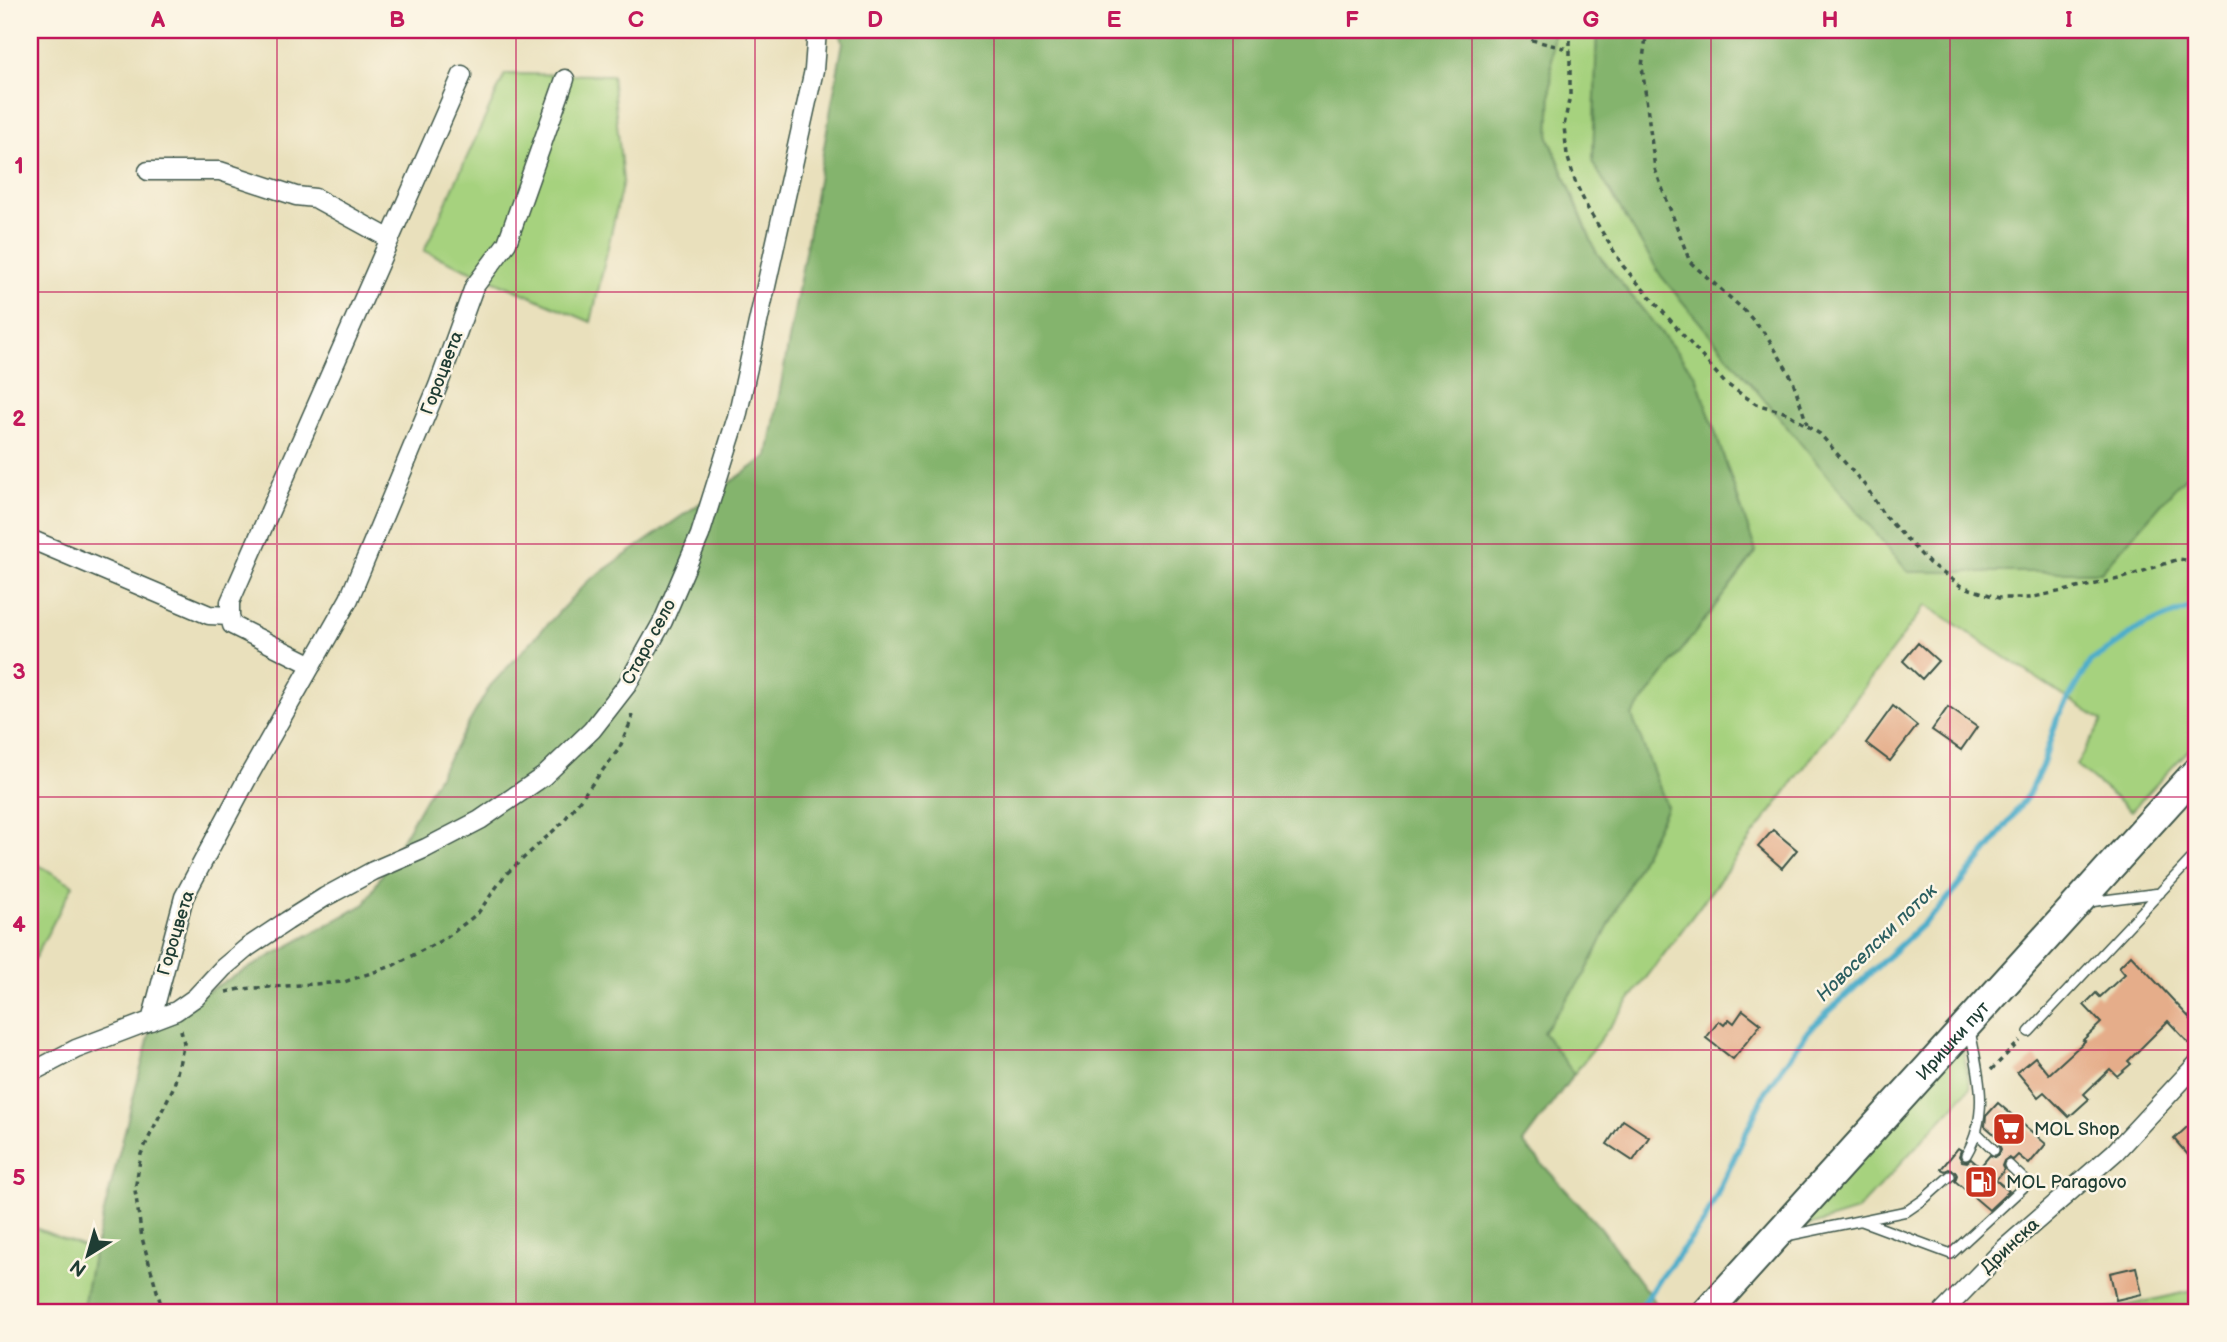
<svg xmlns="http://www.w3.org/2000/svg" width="2227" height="1342" font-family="'Balsamiq Sans',sans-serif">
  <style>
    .green { fill: #a6d27e; stroke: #628859; stroke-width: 2 }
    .forest { fill: #84b46d; stroke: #527850; stroke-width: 2 }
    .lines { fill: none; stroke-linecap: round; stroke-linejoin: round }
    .stream { stroke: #4badca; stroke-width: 6 }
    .building { fill: #e5ad8a }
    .lane-casing { stroke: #3d5548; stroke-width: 12 }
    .street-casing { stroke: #3d5548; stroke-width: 21 }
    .primary-casing { stroke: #3d5548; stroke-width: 32 }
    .path { stroke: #3d5548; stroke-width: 3.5; stroke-dasharray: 5 5; stroke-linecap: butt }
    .lane { stroke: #fff; stroke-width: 9 }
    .street { stroke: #fff; stroke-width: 18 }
    .primary { stroke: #fff; stroke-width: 28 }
    .grid { fill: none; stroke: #c2185b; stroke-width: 2; stroke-opacity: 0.55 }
    .labels { text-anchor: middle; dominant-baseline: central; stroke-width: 5; stroke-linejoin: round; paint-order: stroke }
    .street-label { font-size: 18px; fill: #1f3d34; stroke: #fcf5e5 }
    .poi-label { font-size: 18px; fill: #1f3d34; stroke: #fcf5e5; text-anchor: start }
    .water-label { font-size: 19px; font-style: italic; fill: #2c5f61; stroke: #fcf5e5 }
    .neatline { fill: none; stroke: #c2185b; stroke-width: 2.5 }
    .grid-label { font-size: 23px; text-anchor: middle; font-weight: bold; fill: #c2185b }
  </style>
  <rect width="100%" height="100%" fill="#fcf5e5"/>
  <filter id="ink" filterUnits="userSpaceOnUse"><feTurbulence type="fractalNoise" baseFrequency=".0143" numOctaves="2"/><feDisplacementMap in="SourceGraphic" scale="14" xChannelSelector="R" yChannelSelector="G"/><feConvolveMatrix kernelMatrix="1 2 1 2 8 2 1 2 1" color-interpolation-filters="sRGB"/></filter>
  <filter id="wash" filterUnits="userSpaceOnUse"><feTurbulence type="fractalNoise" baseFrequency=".00686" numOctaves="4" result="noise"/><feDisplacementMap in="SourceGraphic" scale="28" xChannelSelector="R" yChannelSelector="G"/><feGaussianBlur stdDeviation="1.57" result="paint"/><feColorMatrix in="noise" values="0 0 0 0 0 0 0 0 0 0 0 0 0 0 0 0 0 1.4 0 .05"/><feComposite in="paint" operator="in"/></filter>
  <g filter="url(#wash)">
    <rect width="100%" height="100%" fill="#e9e0bc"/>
    <path class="green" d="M1553,30H1597L1593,163L2100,572L2197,463V741L2131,811L2076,765L2102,721L1926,605L1574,1074L1542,1032L1585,974L1667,807L1631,716L1756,552L1696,376L1596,252L1549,138Z
      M505,74L612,75L623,181L591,322L424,251Z
      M30,860L73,885L30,967Z
      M1962,1043L1970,1088L1857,1211L1790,1232Z
      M30,1226L94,1251L82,1312H30Z
      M2197,1290V1312H2097Z"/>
    <path class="forest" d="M839,30H1553L1549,138L1596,252L1696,376L1756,552L1632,716L1667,807L1585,974L1543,1032L1574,1074L1523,1143L1602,1230L1662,1312H82L94,1251L153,1021L365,904L490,686L587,582L768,456L843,42Z
      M1597,30H2197V463L2101,572H1908L1661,276L1593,163Z"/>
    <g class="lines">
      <path class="stream" d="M1638,1312L1658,1281L1704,1222L1765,1092L1809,1030L1940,908L1991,846L2028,795L2042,766L2057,719L2090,662L2143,626L2197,605"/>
    </g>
    <g id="blocks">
      <path class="building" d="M1918,643L1938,661L1922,679L1903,661Z
        M1893,706L1917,726L1890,761L1866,743Z
        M1948,707L1977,727L1961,750L1932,730Z
        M1773,830L1797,850L1782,868L1758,847Z
        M2131,955L2197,1026V1052L2168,1021L2128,1061L2131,1064L2117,1076L2110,1069L2084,1094L2089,1099L2069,1117L2044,1092L2038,1097L2017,1072L2035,1057L2049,1074L2085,1041L2083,1040L2101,1023L2084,1005L2096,993L2100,997L2125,974L2119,967Z
        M1743,1010L1761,1024L1733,1059L1706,1038L1719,1021L1724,1025L1729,1019L1734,1023Z
        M1998,1103L2046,1144L2029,1164L2018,1155L2013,1160L2008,1158L2004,1161L2002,1166L2004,1170L1996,1180L2009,1191L1989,1210L1955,1181L1957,1175L1955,1171L1949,1169L1945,1171L1941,1169L1958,1148L1961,1150L1959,1156L1962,1161L1967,1162L1971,1159L1980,1167L1990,1155L1995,1157L1999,1154L2001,1149L1999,1145L2002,1141L1985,1126L1986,1116Z
        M2197,1118V1165L2174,1139Z
        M1623,1120L1649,1137L1633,1161L1607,1144Z
        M2136,1267L2142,1294L2116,1300L2110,1273Z"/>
    </g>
  </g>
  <g filter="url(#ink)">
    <use href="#blocks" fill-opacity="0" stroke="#3d5548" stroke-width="2"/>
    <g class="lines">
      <defs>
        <path id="lane" d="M2089,902L2160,893
          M2029,1032L2197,853
          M1977,1133L1994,1150
          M1966,1155C1990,1114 1979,1075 1970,1031
          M1862,1221L1951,1254L2028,1183L2009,1165
          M1786,1236L1907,1211L1923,1200L1950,1176"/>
        <path id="street" d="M148,171H220L296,196L315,198L390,239
          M30,539L209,615L230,616
          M312,665L232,625L230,616V602L462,75
          M151,1021L184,897L247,779L349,599L438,386L474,287L507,243L565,79
          M30,1073L76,1049L176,1011L196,997L223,968L248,947L287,921L325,897L373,871L426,848L480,820L544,776L592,730L627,685L663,621L700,535L737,417L814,70L817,30
          M1943,1312L2004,1249L2115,1152L2197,1064"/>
        <g id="primary">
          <path id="s1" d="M1707,1312L2197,771"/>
        </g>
      </defs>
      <use href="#lane" class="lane-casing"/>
      <use href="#street" class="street-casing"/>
      <use href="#primary" class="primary-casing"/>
      <path class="path" d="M1514,30L1532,40L1571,50
        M1570,30V95L1564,126L1567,155L1576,184L1588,209L1623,266L1725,383L1756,404L1787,413L1820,434L1867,488L1883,514L1929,563L1961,586L1999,598H2029L2092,585L2123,578L2179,559L2197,562
        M1647,30L1642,66L1655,169L1690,262L1745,311L1767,336L1792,378L1807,424
        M226,992L241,989L344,982L392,966L446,938L478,913L505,875L562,823L619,749L632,719L631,712
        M1991,1070L2020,1041
        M163,1312L142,1238L135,1190L141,1154L174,1086L184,1043L180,1026"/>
      <use href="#lane" class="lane"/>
      <use href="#street" class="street"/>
      <use href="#primary" class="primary"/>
    </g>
  </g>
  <path class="grid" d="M277,30V1312M516,30V1312M755,30V1312M994,30V1312M1233,30V1312M1472,30V1312M1711,30V1312M1950,30V1312M30,292H2197M30,544H2197M30,797H2197M30,1050H2197"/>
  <defs>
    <symbol id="supermarket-square" viewBox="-11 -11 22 22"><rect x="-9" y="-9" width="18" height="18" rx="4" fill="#c8321e" stroke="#fcf5e5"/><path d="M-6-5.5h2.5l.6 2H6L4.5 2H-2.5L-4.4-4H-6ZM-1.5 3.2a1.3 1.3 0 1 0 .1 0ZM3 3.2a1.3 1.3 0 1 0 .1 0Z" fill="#fff"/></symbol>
    <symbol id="fuel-square" viewBox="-11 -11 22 22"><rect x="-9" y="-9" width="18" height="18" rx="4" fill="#c8321e" stroke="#fcf5e5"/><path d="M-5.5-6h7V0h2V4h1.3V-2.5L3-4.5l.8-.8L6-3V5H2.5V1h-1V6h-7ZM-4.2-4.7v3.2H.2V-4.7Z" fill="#fff"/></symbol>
  </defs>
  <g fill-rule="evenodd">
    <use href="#supermarket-square" x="1990" y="1110" width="38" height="38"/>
    <use href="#fuel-square" x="1962" y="1163" width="38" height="38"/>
  </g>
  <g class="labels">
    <g class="street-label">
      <text transform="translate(442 373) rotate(-69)">Гороцвета</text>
      <text transform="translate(649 642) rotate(-62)">Старо село</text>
      <text transform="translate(176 933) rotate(-73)">Гороцвета</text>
      <text stroke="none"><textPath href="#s1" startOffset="366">Иришки пут</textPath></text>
      <text transform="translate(2010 1246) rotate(-43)">Дринска</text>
    </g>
    <g class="poi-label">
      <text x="2034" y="1129">MOL Shop</text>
      <text x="2006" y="1182">MOL Paragovo</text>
    </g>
    <g class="water-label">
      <text transform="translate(1877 943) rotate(-44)">Новоселски поток</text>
    </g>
  </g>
  <rect width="2227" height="1342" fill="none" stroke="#fcf5e5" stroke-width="77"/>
  <g transform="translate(88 1255) rotate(217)" stroke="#fcf5e5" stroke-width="5" paint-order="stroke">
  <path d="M0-5L12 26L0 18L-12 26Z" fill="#1f3d34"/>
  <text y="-10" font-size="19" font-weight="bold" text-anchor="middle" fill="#1f3d34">N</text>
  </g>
  <rect x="38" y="38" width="2150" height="1266" class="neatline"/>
  <g class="grid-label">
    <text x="158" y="27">A</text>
    <text x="397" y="27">B</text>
    <text x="636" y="27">C</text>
    <text x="875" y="27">D</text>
    <text x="1114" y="27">E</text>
    <text x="1352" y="27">F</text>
    <text x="1591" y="27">G</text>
    <text x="1830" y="27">H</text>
    <text x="2069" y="27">I</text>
    <text x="19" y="173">1</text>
    <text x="19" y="426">2</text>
    <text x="19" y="679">3</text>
    <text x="19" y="932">4</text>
    <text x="19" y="1185">5</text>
  </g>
</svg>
